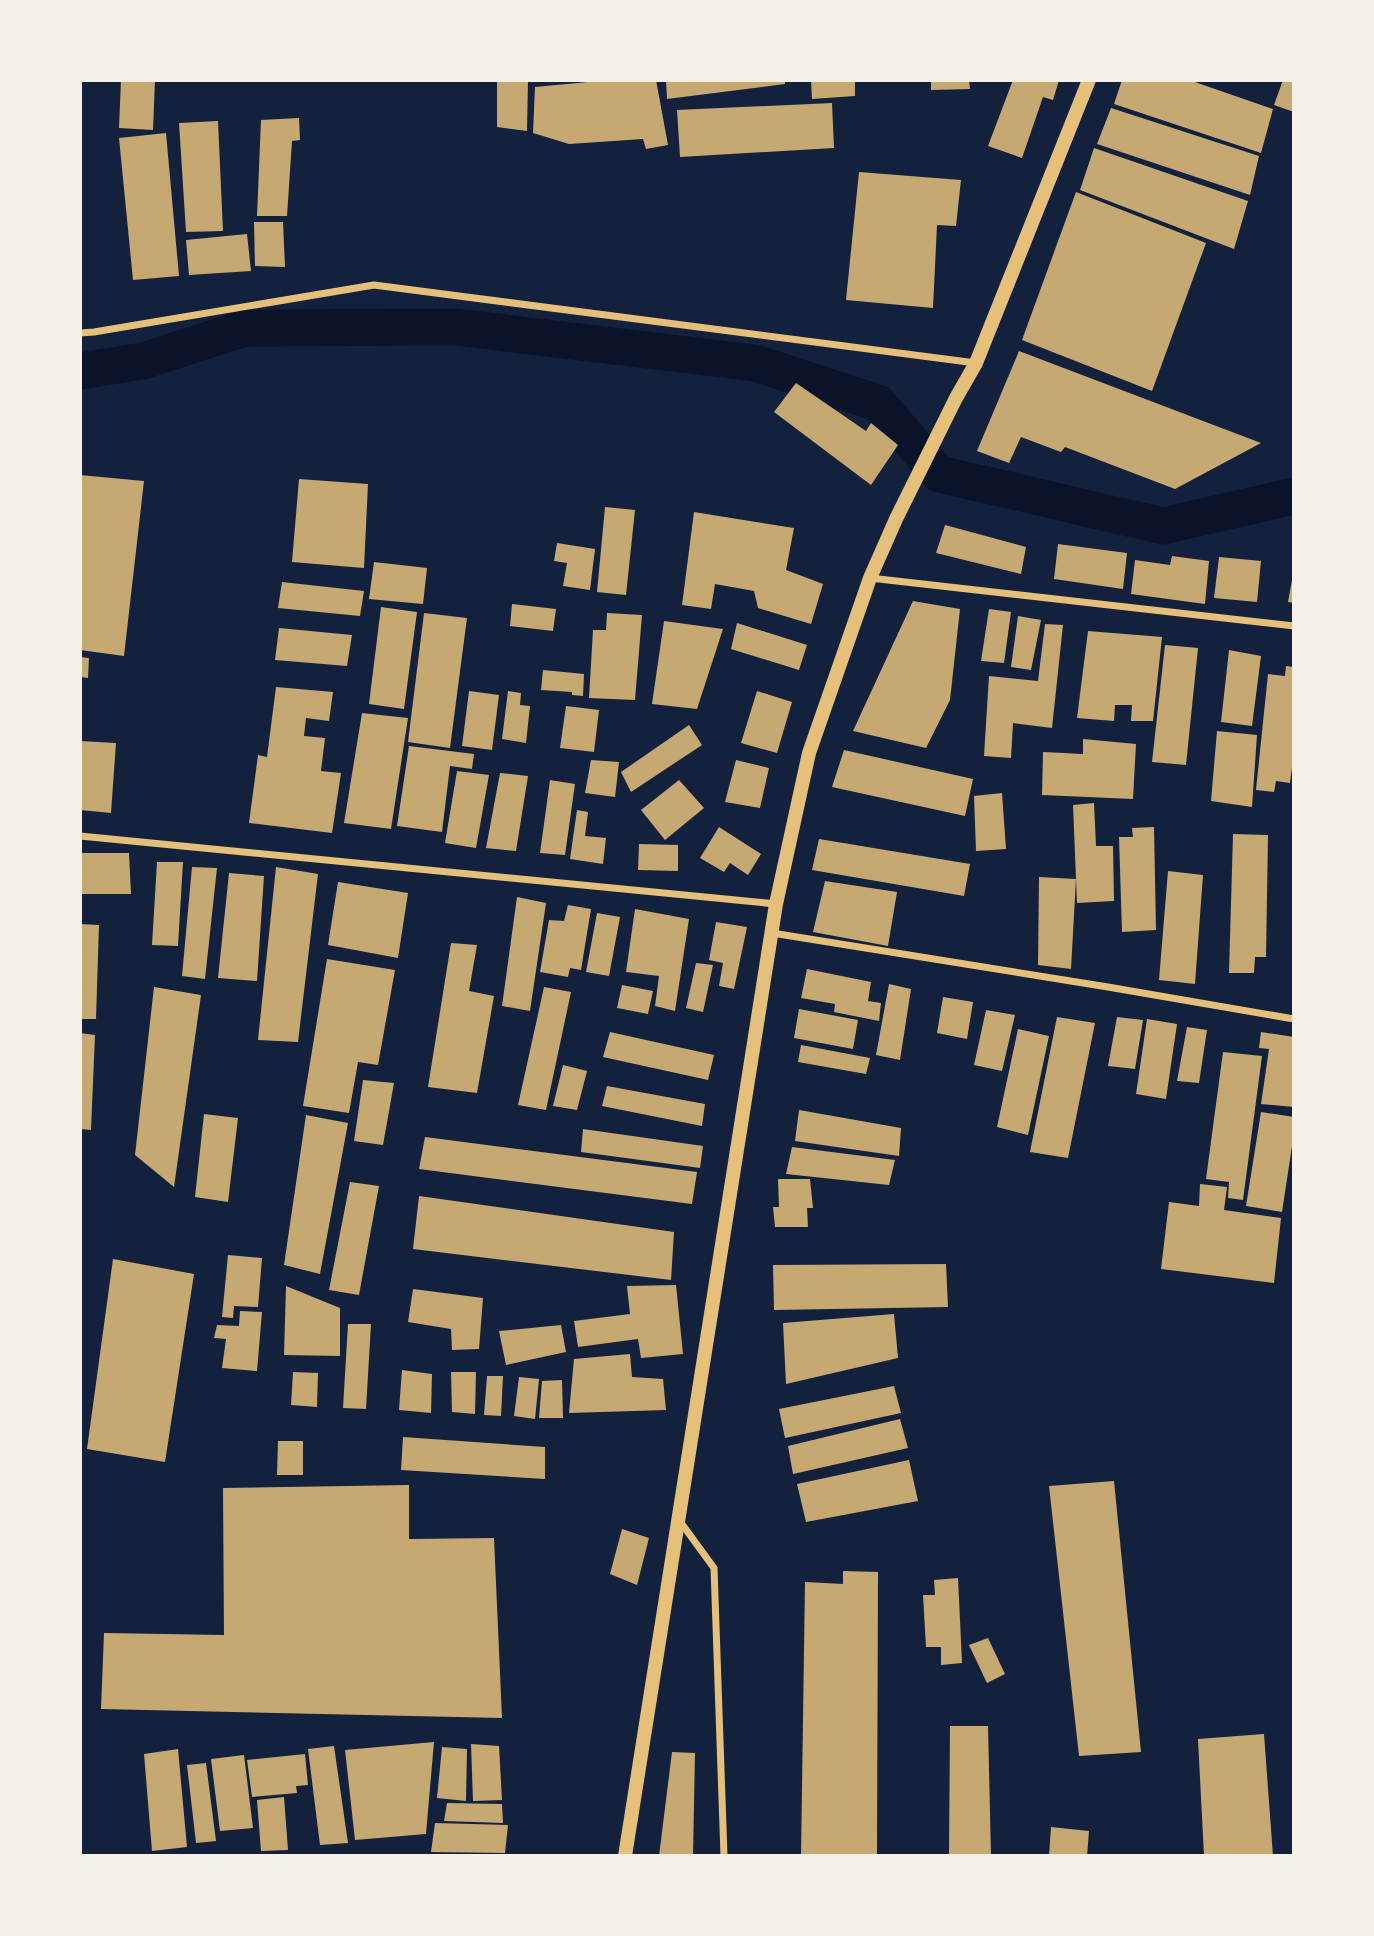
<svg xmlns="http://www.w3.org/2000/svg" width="1374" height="1936" font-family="Rubik,sans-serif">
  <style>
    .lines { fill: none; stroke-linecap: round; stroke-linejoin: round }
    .canal { stroke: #0b132b; stroke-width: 37 }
    .building { fill: #c6a872 }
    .minor { stroke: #e5c07b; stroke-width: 7 }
    .secondary { stroke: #e5c07b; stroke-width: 14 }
  </style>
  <rect width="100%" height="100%" fill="#14213d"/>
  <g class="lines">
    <path class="canal" d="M80,371L143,361L245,328L456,327L755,363L878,403L939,474L1163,526L1294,496"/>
  </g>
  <path class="building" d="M121,80H155L153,130L119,128Z
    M497,80H528L527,131L497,127Z
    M609,80H656L668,145L646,149L643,139L569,144L533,133L535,87Z
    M666,80H785V84L667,99Z
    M811,80H855V96L812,99Z
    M931,80H969L970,89L931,90Z
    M1013,80H1059L1053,100L1043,97L1022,158L988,146Z
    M1122,80H1189L1273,109L1261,153L1114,104Z
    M1283,80H1294V112L1274,105Z
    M832,103L834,148L680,157L677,110Z
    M1111,108L1259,156L1250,195L1097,144Z
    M299,118L300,140L292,141L287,216H257L261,120Z
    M218,121L223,231L186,232L179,123Z
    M166,133L179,276L133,280L119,138Z
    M1094,148L1248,201L1234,249L1080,190Z
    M859,172L961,180L956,226L937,225L933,308L846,300Z
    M1076,192L1206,243L1152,391L1022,340Z
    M254,222H283L285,267L255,266Z
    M247,234L251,271L189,275L186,240Z
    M1019,351L1261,443L1175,489L1065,447L1061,452L1021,437L1009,463L977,451Z
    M796,383L866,431L871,423L898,445L871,485L774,412Z
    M80,475L144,481L124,656L80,650Z
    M299,479L368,484L364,568L292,562Z
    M605,507L635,510L626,595L597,592Z
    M694,512L794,528L786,570L823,584L811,624L758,608L754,591L715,584L711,609L682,605Z
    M945,525L1026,547L1021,574L936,553Z
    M557,543L595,549L590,590L563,586L567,563L554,561Z
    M1058,544L1127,553L1123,589L1054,579Z
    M1172,556L1209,561L1205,604L1131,594L1135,560L1170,565Z
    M1219,557L1261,561L1257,602L1214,598Z
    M374,562L427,568L423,604L369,599Z
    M1292,580H1294V603L1288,602Z
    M282,582L364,591L360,616L278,608Z
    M913,601L960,609L950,700L926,748L853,731Z
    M512,604L556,609L553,631L510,626Z
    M381,607L417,612L404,709L369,704Z
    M989,609L1011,612L1004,663L981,661Z
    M424,613L467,618L450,748L408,742Z
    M607,613L642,615L635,700L589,698L593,630H606Z
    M1018,616L1041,620L1031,670L1011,667Z
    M664,621L723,629L697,709L652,704Z
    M737,623L807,645L799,670L731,649Z
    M1045,624L1063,625L1052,728L1013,723L1011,758L984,756L989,676L1038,681Z
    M279,628L352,635L347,666L275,660Z
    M1088,631L1162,637L1153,721H1131L1132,705H1115L1114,721L1077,718Z
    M1165,645L1198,648L1186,765L1152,762Z
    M1229,650L1261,656L1252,726L1221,722Z
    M80,657L89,658L88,678L80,677Z
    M1286,666L1294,667V752L1290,783L1276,781L1274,792L1256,790L1268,674L1285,676Z
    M543,670L584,674L583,696L572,695V692L541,690Z
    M276,687L333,692L329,721L306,718L304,736L325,738L321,771L341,773L332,833L249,823L258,755L267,757Z
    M469,691L499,695L492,750L462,746Z
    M508,691L521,693L520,705L530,706L526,743L502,739Z
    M757,691L792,702L777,753L741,743Z
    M566,706L599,710L594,752L560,748Z
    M362,713L408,718L391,829L344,823Z
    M689,725L702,745L631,792L621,772Z
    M1217,731L1257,735L1252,807L1211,801Z
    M1083,739L1136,744L1133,799L1042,795L1043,752L1083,754Z
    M80,741L116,743L111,813L80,810Z
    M409,746L474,754L472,769L450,766L442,832L397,826Z
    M844,750L973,779L965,816L832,787Z
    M591,760L619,762L615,797L585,793Z
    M736,760L769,768L760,808L725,802Z
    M457,771L489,775L476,848L445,843Z
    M500,773L528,776L516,851L486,848Z
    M550,780L575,784L565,855L540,853Z
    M679,780L704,808L665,840L641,810Z
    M1002,793L1006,849L976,851L974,796Z
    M1094,803L1096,846H1113L1114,901L1077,903L1073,805Z
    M577,810L588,812L585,836L606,838L603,864L570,859Z
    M719,827L761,854L748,875L730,863L724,872L700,858Z
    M1154,827L1156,930L1122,932L1119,837H1133L1132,828Z
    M1233,834L1268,835L1266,957H1255L1254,973H1229Z
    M819,839L970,864L964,896L812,870Z
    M639,844L678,845V871L638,870Z
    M82,853H129L131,894H82Z
    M157,862H183L178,946L152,945Z
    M192,867L217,868L205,979L182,976Z
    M276,867L318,874L298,1042L258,1040Z
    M1168,871L1203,875L1195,984L1159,980Z
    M229,873L264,876L257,981L218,978Z
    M1039,877L1076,879L1071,969L1038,965Z
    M825,881L897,892L888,946L813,932Z
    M338,882L408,893L398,958L328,945Z
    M517,897L546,903L530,1011L502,1006Z
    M568,905L591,909L581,970L570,968L568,977L540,972L549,920L564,921Z
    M635,909L689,919L675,1011L655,1006L659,976L626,972Z
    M597,913L620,917L609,976L586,972Z
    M716,922L747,927L734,989L719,986L723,963L709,960Z
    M80,924L99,925L96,1019H80Z
    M451,943L477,945L469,991L494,996L477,1093L428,1087Z
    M327,959L395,970L378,1065L358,1062L349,1113L303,1106Z
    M696,963L713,965L703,1012L686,1008Z
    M807,969L871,982L868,1001L881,1003L879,1021L834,1012L835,1004L801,998Z
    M889,984L911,989L900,1060L876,1055Z
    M622,985L653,991L648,1014L617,1008Z
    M154,987L201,995L174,1187L135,1155Z
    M544,987L571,992L546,1110L518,1105Z
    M943,997L973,1002L967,1039L937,1033Z
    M799,1009L858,1020L853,1049L794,1038Z
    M986,1010L1015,1015L1002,1071L974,1065Z
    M1057,1017L1095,1023L1068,1158L1030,1152Z
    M1117,1017L1143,1020L1135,1069L1108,1066Z
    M1147,1019L1177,1024L1166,1099L1136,1094Z
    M1187,1027L1207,1030L1199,1083L1177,1081Z
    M1018,1029L1049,1036L1028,1135L997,1127Z
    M610,1032L714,1055L708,1080L603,1057Z
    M1261,1032L1294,1037V1107L1261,1104L1269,1049L1259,1048Z
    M80,1033L95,1035L91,1130L80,1129Z
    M801,1045L870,1058L866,1074L798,1062Z
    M1223,1052L1262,1056L1243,1200L1228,1198L1229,1182L1206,1179Z
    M563,1065L587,1071L577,1110L553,1106Z
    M363,1080L394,1083L383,1145L354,1141Z
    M607,1086L705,1104L702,1126L602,1106Z
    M799,1110L901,1128L899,1156L795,1141Z
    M1261,1112L1294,1117V1133L1282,1212L1246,1206Z
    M204,1114L238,1118L228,1202L195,1197Z
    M306,1115L348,1123L320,1274L284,1265Z
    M583,1129L703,1146L700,1168L581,1152Z
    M425,1137L697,1172L692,1204L419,1169Z
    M792,1147L895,1160L889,1185L786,1174Z
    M778,1179H810L813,1208H807L808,1227H775L773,1207H779Z
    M350,1182L379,1186L359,1295L329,1290Z
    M1200,1184L1227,1187L1224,1210L1281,1218L1274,1283L1161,1269L1169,1202L1199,1206Z
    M419,1196L674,1232L671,1280L413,1249Z
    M228,1255L262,1258L258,1307L234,1306L233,1318L222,1317Z
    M113,1259L194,1274L165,1462L87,1449Z
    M946,1264L948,1307L774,1310L773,1265Z
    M676,1285L683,1354L641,1358L638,1339L578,1347L574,1321L630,1314L627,1286Z
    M286,1286L340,1308V1356L284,1355Z
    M413,1289L483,1298L479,1349L452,1350L451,1329L408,1322Z
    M240,1311L262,1312L257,1371L222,1368L226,1339L214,1338L217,1325L239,1326Z
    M894,1314L898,1358L786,1384L783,1323Z
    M348,1324H371L366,1409L343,1408Z
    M561,1325L566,1352L506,1365L499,1331Z
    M630,1354L632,1377L663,1379L666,1410L569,1413L574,1359Z
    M402,1370L432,1374L431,1413L399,1410Z
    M293,1372L318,1373L317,1407L291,1405Z
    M451,1372H476L475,1414L452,1412Z
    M487,1376H503L501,1416L484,1415Z
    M519,1377L539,1379L535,1419L514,1416Z
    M562,1380L563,1418H539L542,1381Z
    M894,1386L901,1413L785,1438L779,1409Z
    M900,1419L908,1448L793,1474L788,1446Z
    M403,1437L545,1447V1479L401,1470Z
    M278,1441H303V1475H277Z
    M909,1460L918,1501L806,1522L797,1484Z
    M1114,1481L1141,1752L1079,1756L1049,1486Z
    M409,1485V1539L494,1538L502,1718L101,1709L104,1633L224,1635L223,1488Z
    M622,1529L649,1538L637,1585L610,1574Z
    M843,1571L878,1572L877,1856H801L805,1582L843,1584Z
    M958,1578L962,1663L941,1665V1647H926L923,1595H935L934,1580Z
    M988,1638L1005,1674L987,1683L969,1645Z
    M950,1726H988L991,1856L949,1854Z
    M1264,1734L1273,1856H1204L1198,1739Z
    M434,1742L426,1834L355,1840L345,1750Z
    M471,1744L499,1746L502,1800L473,1801Z
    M334,1746L348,1843L320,1845L308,1749Z
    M442,1747L467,1749L466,1801L437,1798Z
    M178,1749L187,1847L152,1851L144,1754Z
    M672,1752L695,1753L693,1856H659Z
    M305,1754L308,1785L296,1786L297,1793L252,1797L247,1760Z
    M244,1755L253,1828L220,1831L211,1759Z
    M206,1763L216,1841L196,1843L187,1765Z
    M284,1797L288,1850L261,1851L257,1800Z
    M447,1803L502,1804L503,1823L444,1821Z
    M435,1823L508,1825L505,1853L431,1852Z
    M1051,1827L1089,1831L1087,1856H1049Z"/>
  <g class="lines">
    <path class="minor" d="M80,333L94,332L374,285L976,363
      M870,578L1294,626
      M80,836L776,904
      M772,933L1108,987L1294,1019
      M679,1520L714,1568L724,1856"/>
    <path class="secondary" d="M625,1856L776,904L809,753L870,578L896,519L956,398L976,363L1089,80"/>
  </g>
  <rect width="1374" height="1936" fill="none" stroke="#f6f1e7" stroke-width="164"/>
</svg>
